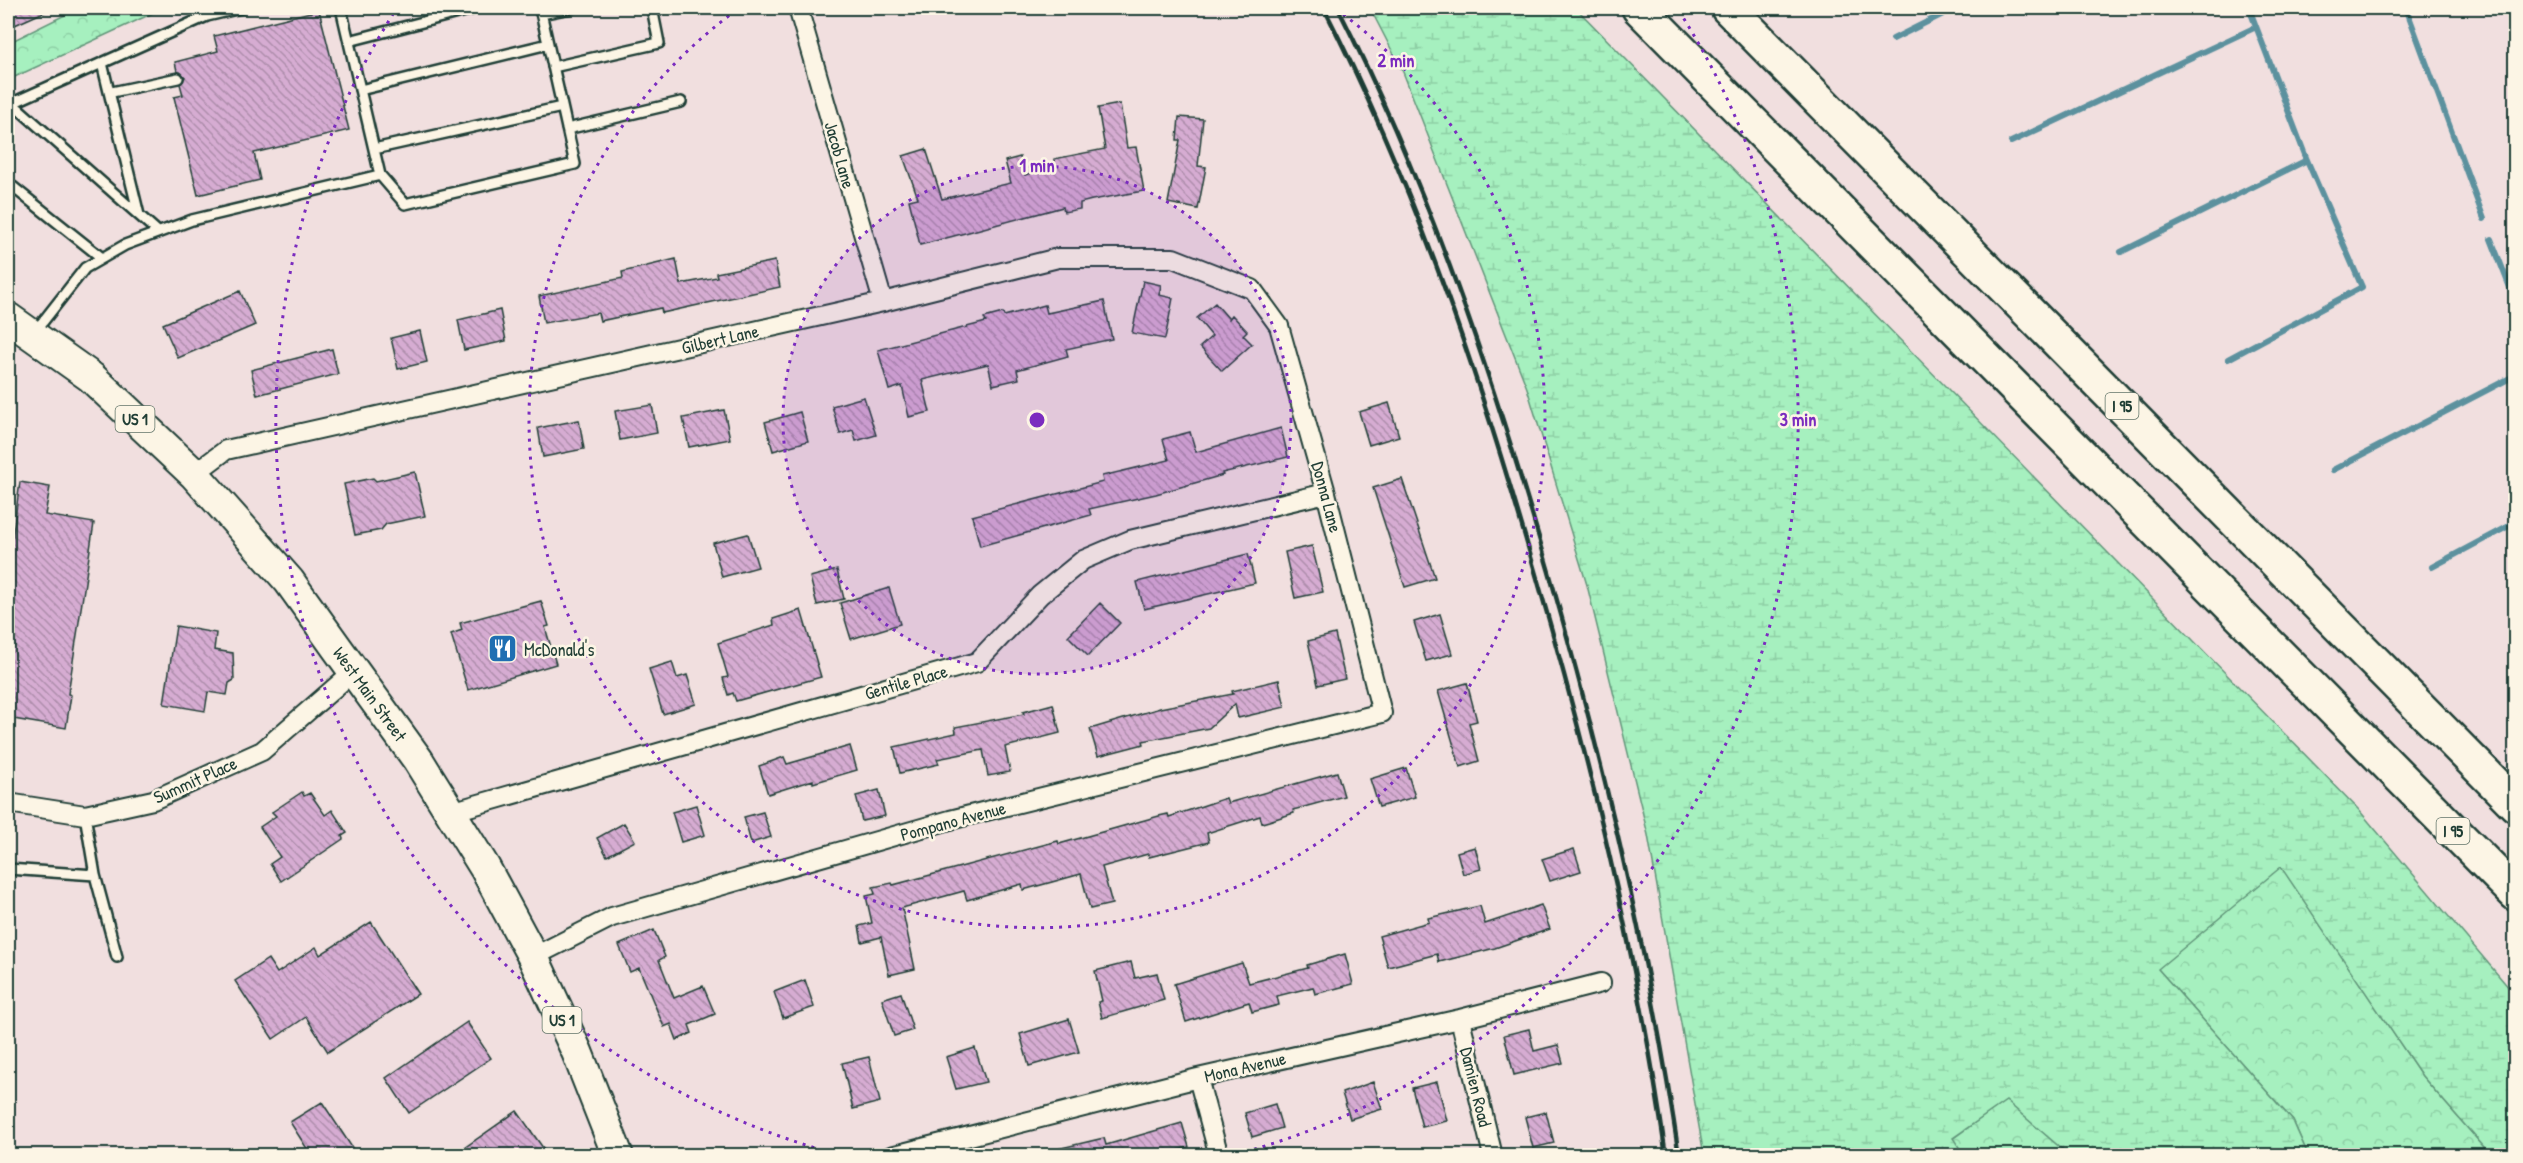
<svg xmlns="http://www.w3.org/2000/svg" width="2523" height="1163" font-family="'Patrick Hand',sans-serif">
  <style>
    .forest { fill: url(#forest-crowns); stroke: #62967a; stroke-width: 1.5 }
    .wetland { fill: url(#wetland-marsh); stroke: #62967a; stroke-width: 1.5 }
    .lines { fill: none; stroke-linecap: round; stroke-linejoin: round }
    .stream { stroke: #5b919e; stroke-width: 6 }
    .building { fill: url(#building-back-hatch); stroke: #1f3d34; stroke-width: 1.5 }
    .lane-casing { stroke: #1f3d34; stroke-width: 14 }
    .street-casing { stroke: #1f3d34; stroke-width: 22 }
    .primary-casing { stroke: #1f3d34; stroke-width: 34 }
    .highway-casing { stroke: #1f3d34; stroke-width: 38 }
    .lane { stroke: #fcf5e5; stroke-width: 9 }
    .street { stroke: #fcf5e5; stroke-width: 18 }
    .primary { stroke: #fcf5e5; stroke-width: 30 }
    .highway { stroke: #fcf5e5; stroke-width: 33 }
    .rail { stroke: #1f3d34; stroke-width: 4.5 }
    .ring { fill: none; stroke: #7b2cbf; stroke-width: 3; stroke-dasharray: 3 6 }
    .labels { text-anchor: middle; dominant-baseline: central; stroke-width: 5; stroke-linejoin: round; paint-order: stroke }
    .shield { fill: #fcf5e5; stroke: #617469; stroke-width: 1.5 }
    .shield-label { font-size: 16px; font-weight: bold; fill: #1f3d34 }
    .street-label { font-size: 18px; fill: #1f3d34; stroke: #fcf5e5 }
    .poi-label { font-size: 18px; fill: #1f3d34; stroke: #fcf5e5; text-anchor: start }
    .centre { fill: #7b2cbf; stroke: #fcf5e5; stroke-width: 3 }
    .ring-label { font-size: 18px; text-anchor: middle; font-weight: bold; fill: #7b2cbf; stroke: #fcf5e5; stroke-width: 5; stroke-linejoin: round; paint-order: stroke }
  </style>
  <defs>
    <pattern id="forest-crowns" width="20" height="18" patternUnits="userSpaceOnUse" patternTransform="scale(1.5)"><rect width="20" height="18" fill="#a6f0bf"/><path d="M2 6a3 3 0 1 1 6 0M12 15a3 3 0 1 1 6 0" fill="none" stroke="#8ecfa5"/></pattern>
    <pattern id="wetland-marsh" width="20" height="14" patternUnits="userSpaceOnUse" patternTransform="scale(1.5)"><rect width="20" height="14" fill="#a6f0bf"/><path d="M1 5h8M5 5V1M11 12h8M15 12V8" fill="none" stroke="#8ecfa5"/></pattern>
    <pattern id="building-back-hatch" width="6" height="6" patternUnits="userSpaceOnUse" patternTransform="scale(1.5)"><rect width="6" height="6" fill="#d6acd2"/><path d="M-1 5l2 2M0 0l6 6M5-1l2 2" fill="none" stroke="#ad8dab"/></pattern>
  </defs>
  <rect width="100%" height="100%" fill="#f1dfdf"/>
  <filter id="ink" filterUnits="userSpaceOnUse"><feTurbulence type="fractalNoise" baseFrequency=".0167" numOctaves="2"/><feDisplacementMap in="SourceGraphic" scale="12" xChannelSelector="R" yChannelSelector="G"/><feConvolveMatrix kernelMatrix="1 2 1 2 8 2 1 2 1" color-interpolation-filters="sRGB"/></filter>
  <g filter="url(#ink)">
    <path class="forest" d="M79,8H164L8,80V43Z
      M2281,866L2422,1076L2491,1155H2308L2293,1121L2157,968Z
      M2006,1100L2069,1155L1929,1156Z"/>
    <path class="wetland" d="M1370,8H1576L2358,809L2515,995V1155H2491L2422,1076L2281,867L2158,969L2293,1121L2308,1155H2069L2006,1101L1953,1138L1964,1155H1704L1648,835L1587,585L1527,388L1403,72Z"/>
    <g class="lines">
      <path class="stream" d="M2406,8L2484,219
        M1893,39L1955,8
        M2011,142L2256,27
        M2491,239L2516,303
        M2121,252L2307,160
        M2228,359L2362,287L2307,160L2249,8
        M2333,470L2516,375
        M2432,567L2516,522"/>
    </g>
    <path class="building" d="M8,8H53L8,28Z
      M319,10L349,130L254,153L260,180L198,195L174,97L183,95L180,84L185,77L177,71L175,62L218,51L214,36Z
      M1120,104L1127,148L1136,147L1144,191L1092,200L1080,203V209L1064,212L1063,207L920,245L909,200L918,198L903,156L926,149L942,199L1011,183L1005,161L1020,157L1025,175L1055,166L1054,159L1105,149L1098,108Z
      M1179,117L1203,119L1198,166L1206,167L1198,209L1168,203L1180,140H1177Z
      M676,259L681,284L717,277L716,273L726,271L775,261L780,287L662,313L661,308L600,321L598,313L544,323L539,296L623,278L622,272Z
      M1143,281L1161,285L1159,295L1173,298L1165,339L1132,333Z
      M240,291L255,325L178,358L163,324Z
      M1104,301L1112,339L1066,349L1068,356L1017,370L1019,379L993,385L988,364L922,380L930,412L909,417L902,386L889,390L878,350L986,322L984,318L1003,313L1004,316L1045,305L1047,313Z
      M1215,303L1229,319L1232,315L1247,331L1243,335L1252,344L1222,371L1200,347L1212,336L1197,318Z
      M500,310L506,341L464,350L458,320Z
      M420,331L427,362L398,369L391,338Z
      M332,349L338,374L257,395L251,370Z
      M864,397L876,435L856,441L853,430L840,434L832,406Z
      M1389,403L1399,436L1369,445L1359,412Z
      M652,405L657,433L620,440L615,411Z
      M724,410L730,439L689,447L683,418Z
      M800,412L808,441L773,451L765,422Z
      M579,420L584,449L543,457L538,428Z
      M1281,428L1288,457L1222,473L1223,475L1156,494L1089,509L1091,515L980,546L972,516L1103,482L1102,476L1169,460L1163,439L1190,432L1196,452Z
      M415,472L425,516L386,524L381,530L355,535L344,484L373,478L376,481Z
      M1402,479L1435,578L1405,587L1373,488Z
      M20,482L50,487L45,515L94,523L68,694L71,695L66,728L8,718V569Z
      M748,534L758,567L722,577L713,543Z
      M1312,546L1323,592L1295,598L1285,552Z
      M1248,554L1255,583L1144,609L1137,582Z
      M837,570L844,599L817,605L810,577Z
      M889,588L900,624L851,639L840,603Z
      M541,601L549,626L545,627L556,664L468,690L451,634L462,630L460,623Z
      M1100,603L1120,623L1088,656L1068,636Z
      M801,610L821,677L736,701L733,693L728,695L723,678L728,677L718,643L774,625L773,619Z
      M1440,614L1452,654L1426,661L1414,622Z
      M176,626L216,633L214,650L233,653L234,680L229,683L227,695L208,692L205,711L164,704Z
      M1335,634L1345,679L1318,685L1308,641Z
      M672,662L677,678L687,675L696,704L663,714L649,669Z
      M1279,680L1285,707L1238,718L1235,704L1209,728L1143,741L1144,744L1098,756L1090,729L1160,708L1233,694L1232,691Z
      M1467,683L1477,721L1469,723L1479,761L1460,767L1438,691Z
      M1053,704L1060,733L1005,747L1010,772L988,776L983,750L937,759L939,764L900,773L894,747L956,733L955,727L1024,714L1023,712Z
      M850,746L857,770L813,783V780L768,794L759,766L784,757L787,764Z
      M1406,768L1415,797L1379,807L1370,779Z
      M1337,772L1344,796L1293,810L1294,813L1269,821L1262,823L1260,816L1207,833L1209,842L1149,857L1148,854L1102,867L1112,904L1090,909L1081,874L1023,890L1022,884L967,900L964,891L902,908L915,969L889,975L881,937L862,942L859,926L872,923L866,896L875,894L873,887L892,883L893,885L1058,841L1059,844L1159,816L1168,814L1169,817L1226,798L1228,803Z
      M879,790L885,816L862,821L856,796Z
      M302,792L304,796L310,793L325,815L332,810L347,833L342,836L343,839L281,881L270,864L280,857L260,827L276,816L272,812Z
      M696,805L705,835L681,842L672,812Z
      M763,812L771,837L751,843L744,817Z
      M624,823L635,841L607,856L597,838Z
      M1475,847L1481,869L1463,874L1457,852Z
      M1574,849L1581,871L1550,881L1542,859Z
      M1541,905L1550,929L1495,948L1439,962L1437,954L1388,967L1379,936L1429,922L1428,918L1480,906L1485,924Z
      M371,922L418,994L328,1052L306,1017L273,1039L235,981L268,959L277,973L316,947L320,955Z
      M654,930L665,957L659,960L674,998L703,986L715,1014L689,1025L692,1033L677,1040L671,1024L664,1027L639,968L630,972L619,945Z
      M1345,954L1353,984L1315,994L1313,987L1277,996L1279,1005L1252,1012L1249,1002L1186,1022L1174,984L1242,963L1249,983L1308,968L1307,965Z
      M1131,962L1135,978L1157,973L1164,1000L1102,1018L1098,1002L1102,1001L1095,971Z
      M805,980L814,1007L783,1018L774,992Z
      M901,993L913,1030L894,1036L882,999Z
      M1069,1019L1079,1052L1029,1066L1020,1034Z
      M467,1022L491,1058L409,1113L386,1078Z
      M1529,1029L1534,1051L1558,1045L1563,1063L1514,1075L1504,1035Z
      M975,1048L986,1082L956,1089L946,1057Z
      M869,1057L880,1102L853,1109L842,1063Z
      M1373,1082L1382,1109L1350,1119L1342,1093Z
      M1437,1082L1447,1121L1422,1127L1412,1088Z
      M322,1102L357,1155H311L290,1122Z
      M1275,1104L1282,1128L1252,1137L1245,1113Z
      M517,1111L548,1155H454Z
      M1546,1112L1554,1143L1533,1148L1525,1117Z
      M1182,1123L1189,1147L1177,1150L1178,1155H1058L1057,1149L1104,1138L1106,1145Z"/>
    <g class="lines">
      <defs>
        <path id="lane" d="M341,8L380,175L405,204L575,164L540,8
          M541,14L571,8
          M349,41L477,8
          M102,63L139,215
          M553,67L659,43L652,8
          M360,90L548,44
          M112,92L178,78
          M12,103L158,232
          M8,105L207,16L241,8
          M567,129L681,102
          M374,149L562,107
          M8,183L102,258
          M34,333L85,268L125,245L192,220L380,175
          M8,869L95,875L85,815
          M95,875L117,957"/>
        <path id="street" d="M798,8L883,302
          M194,474L226,450L883,302L1058,258H1173L1252,289L1279,326L1326,493L1382,713L950,820L612,917L533,957
          M8,803L85,815L153,800L262,751L354,671
          M451,812L977,662L1040,595L1083,560L1130,540L1326,493
          M1460,1019L1493,1156
          M1198,1078L1219,1156
          M891,1156L1198,1078L1460,1019L1601,983"/>
        <path id="primary" d="M8,318L91,377L194,474L289,581L337,648L418,760L485,868L533,957L577,1052L618,1156"/>
        <path id="highway" d="M1639,8L2516,894
          M1728,8L2516,805"/>
      </defs>
      <use href="#lane" class="lane-casing"/>
      <use href="#street" class="street-casing"/>
      <use href="#primary" class="primary-casing"/>
      <use href="#highway" class="highway-casing"/>
      <use href="#lane" class="lane"/>
      <use href="#street" class="street"/>
      <use href="#primary" class="primary"/>
      <use href="#highway" class="highway"/>
      <path class="rail" d="M1324,8C1417,191 1481,381 1537,578C1592,768 1638,960 1666,1156
        M1338,8C1429,188 1493,378 1549,572C1604,764 1650,958 1679,1156"/>
    </g>
  </g>
  <circle cx="1037" cy="420" r="254" fill="#7b2cbf" fill-opacity=".12"/>
  <g class="ring">
    <circle cx="1037" cy="420" r="254"/>
    <path d="M1336 9A508 508 0 1 1 738 9"/>
    <path d="M840 1155A761 761 0 0 1 395 11M1679 11A761 761 0 0 1 1234 1155"/>
  </g>
  <defs>
    <symbol id="restaurant-square" viewBox="-11 -11 22 22"><rect x="-9" y="-9" width="18" height="18" rx="4" fill="#1f6fb2" stroke="#fcf5e5"/><path d="M-5-6h1v4h1v-4h1v4h1v-4h1v5L-1.5 .5V6h-2V.5L-5-1ZM5-6V6H3V1.5H1.5Q1.5-4 5-6Z" fill="#fff"/></symbol>
  </defs>
  <g fill-rule="evenodd">
    <use href="#restaurant-square" x="486" y="632" width="33" height="33"/>
  </g>
  <g class="labels">
    <g class="shield">
      <rect x="2105.5" y="393" width="33" height="26" rx="4.5"/>
      <rect x="115.5" y="406" width="39" height="26" rx="4.5"/>
      <rect x="2436.5" y="818" width="33" height="26" rx="4.5"/>
      <rect x="542.5" y="1007" width="39" height="26" rx="4.5"/>
    </g>
    <g class="shield-label">
      <text x="2122" y="406">I 95</text>
      <text x="135" y="419">US 1</text>
      <text x="2453" y="831">I 95</text>
      <text x="562" y="1020">US 1</text>
    </g>
    <g class="street-label">
      <text transform="translate(840 155) rotate(74)">Jacob Lane</text>
      <text transform="translate(720 339) rotate(-13)">Gilbert Lane</text>
      <text transform="translate(1327 497) rotate(75)">Donna Lane</text>
      <text transform="translate(906 682) rotate(-16)">Gentile Place</text>
      <text transform="translate(370 694) rotate(54)">West Main Street</text>
      <text transform="translate(195 780) rotate(-24)">Summit Place</text>
      <text transform="translate(953 821) rotate(-15)">Pompano Avenue</text>
      <text transform="translate(1245 1067) rotate(-13)">Mona Avenue</text>
      <text transform="translate(1476 1087) rotate(76)">Damien Road</text>
    </g>
    <g class="poi-label">
      <text x="524" y="649">McDonald's</text>
    </g>
  </g>
  <circle cx="1037" cy="420" r="9" class="centre"/>
  <g class="ring-label">
    <text x="1396" y="67">2 min</text>
    <text x="1037" y="172">1 min</text>
    <text x="1798" y="426">3 min</text>
  </g>
  <rect width="2523" height="1163" fill="none" stroke="#fcf5e5" stroke-width="30"/>
  <rect x="15" y="15" width="2493" height="1133" fill="none" stroke="#1f3d34" stroke-width="2" filter="url(#ink)"/>
</svg>
